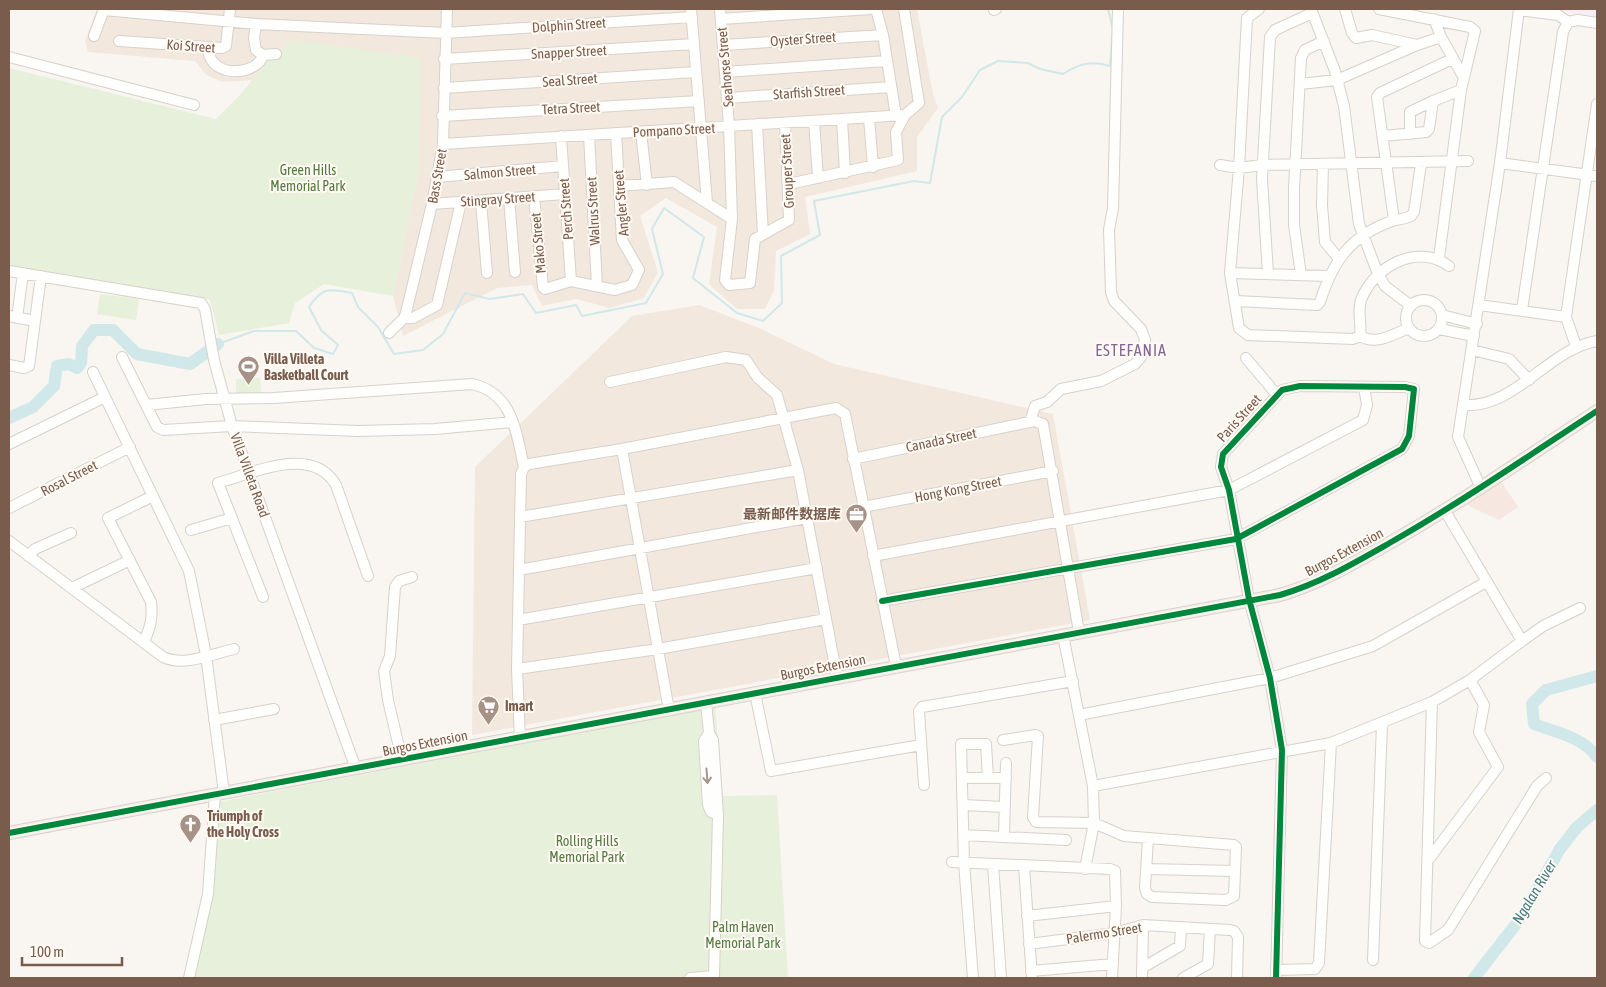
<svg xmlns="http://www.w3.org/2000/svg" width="1606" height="987" font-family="'Asap Condensed','Noto Sans SC',sans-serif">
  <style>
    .residential { fill: #f2e8de }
    .commercial { fill: #f6e8e1 }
    .education { fill: #f6eef6 }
    .green { fill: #e7f0db }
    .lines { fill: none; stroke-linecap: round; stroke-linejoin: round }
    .stream { stroke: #d0e8ea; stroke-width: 2 }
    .river { stroke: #d0e8ea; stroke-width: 12 }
    .minor-casing { stroke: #d7d1cb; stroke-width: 12 }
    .major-casing { stroke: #dad1cc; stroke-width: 14 }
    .minor { stroke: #fefefd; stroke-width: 10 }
    .major { stroke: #f3eee8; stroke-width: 12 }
    .cycleway-casing { stroke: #fffaf3; stroke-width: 9 }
    .cycleway { stroke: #00873e; stroke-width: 6 }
    .oneway { stroke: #a8958b }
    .labels { text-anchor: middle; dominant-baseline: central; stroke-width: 4; stroke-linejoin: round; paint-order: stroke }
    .street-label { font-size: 14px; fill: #7a5c4d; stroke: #fffaf3 }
    .park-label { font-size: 14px; fill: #537a41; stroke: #fffaf3 }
    .poi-label { font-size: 14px; font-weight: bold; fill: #7a5c4d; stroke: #fffaf3; text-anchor: start }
    .water-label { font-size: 15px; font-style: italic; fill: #437c86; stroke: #fffaf3 }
    .quarter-label { font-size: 16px; letter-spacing: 1px; fill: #846695; stroke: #fffaf3 }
  </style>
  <rect width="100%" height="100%" fill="#f9f5f0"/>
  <path class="residential" d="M97,9H917L933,95L938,108L917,137V171L805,197L810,234L776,251L774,290L765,309H737L709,284L717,227L666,198L640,216L658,272L644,298L610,308L576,299L542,306L532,285L497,288L403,336L393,296L419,167L253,80L223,82L206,75L195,61L88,52L85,41Z
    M699,305L759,328L834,364L1053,414L1090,620L472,735L475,467L632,316Z"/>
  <path class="commercial" d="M1501,481L1518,507L1499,520L1465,504Z"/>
  <path class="education" d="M1562,9H1597V18L1562,11Z"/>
  <path class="green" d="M293,40L421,58L419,167L393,296L324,284L295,303L289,323L219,335L210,300L9,271V68L216,119L239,96L269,59Z
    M100,294L139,299L136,320L97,314Z
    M260,378L261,393L236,395V379Z
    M715,707L723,796L777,795L788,978H191L218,802Z"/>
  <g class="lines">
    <path class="stream" d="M218,344L254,331H296L314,348L333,354L338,345L321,330L309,307C323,286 329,289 352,293L358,307L378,327L394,354L423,350L443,334L465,293L489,299L523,294L536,313L576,305L582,316L646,303L663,274L652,229L664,208L704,237L693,278L737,313L763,321L782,303L781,256L820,235L814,201L914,181L930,183L942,117L962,97L980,70L998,61L1028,63L1040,69L1063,74C1078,64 1092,60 1110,66L1113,29L1108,9"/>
    <path class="river" d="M9,418L33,407L54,386L57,366L69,364L77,368L81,363L82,346L94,330H113L137,354L190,364L218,344
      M1597,676L1546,690L1532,704L1534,724C1555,732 1583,737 1597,757
      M1474,978L1520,919L1560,849L1577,827L1597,810"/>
    <defs>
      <path id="minor" d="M691,9L707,202
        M720,9L729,126L732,219L725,280L729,285L750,283L755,239L789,220L785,123
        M876,9L883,35L896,116
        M1259,9L1247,18L1239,168L1230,273L1239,328L1248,335L1353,339L1360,336
        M1311,9L1335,71L1344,106L1359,224L1378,274L1385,286L1411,306
        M1345,9L1352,33L1356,38L1372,35L1417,45
        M1379,9L1470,27L1475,31L1461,90L1439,258
        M104,10L256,24L446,33L692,17
        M994,10L996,9
        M1519,10L1558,15L1568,22
        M721,19L871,9
        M1434,19L1441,37L1464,78
        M256,24L254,38L256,50L263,55L276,54
        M94,36L104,9
        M119,41L222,48L226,46L230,9
        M723,45L883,35
        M207,48C209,54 210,61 216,65C229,76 258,72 263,55
        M9,57L194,105
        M444,59L694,44
        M725,72L887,61
        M1300,84L1337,80L1417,45L1441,37
        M444,88L696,72
        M727,98L891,87
        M442,116L699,101
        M869,118L873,167
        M842,119L845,173
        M814,121L818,178
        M757,124L763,234
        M641,132L647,185
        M1410,134V112L1433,101
        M589,135L597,286
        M561,136L571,281
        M1383,136L1426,132L1429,129L1433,101L1461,90
        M443,144L905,115
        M1500,163L1597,176
        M1323,164L1322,205L1325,242L1339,259
        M1220,165L1239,168L1262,165L1468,161
        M437,177L563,166
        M789,184L898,160L896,132L905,115L919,103L904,9
        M619,186L674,182L732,219
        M534,196L543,287L545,289L571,281L615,290L632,285L639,270L622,240L616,133
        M509,198L515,272
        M481,201L487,273
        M432,204L565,194
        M1394,220L1377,97L1380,93L1452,59
        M9,271L201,303L205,309L214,360L232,426L356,769
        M1230,273L1328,276
        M1268,274L1262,179L1270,37L1275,30L1312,13
        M1301,275L1294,225V189L1301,58L1305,50L1324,41
        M1406 318a18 18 0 1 1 36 0a18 18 0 1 1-36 0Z
        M1235,301L1317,305L1320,302C1333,261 1350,236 1392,221C1399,219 1405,219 1411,216L1414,212L1421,164
        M1479,305L1566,317
        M1522,310L1563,32L1568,22L1578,20L1597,23
        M1442,315L1477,324
        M9,316L35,321
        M17,318L23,273
        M404,318H413L437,305L461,202
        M1439,329L1474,336
        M389,333L404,318L406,313L432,204L443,144L447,9
        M1360,336C1362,324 1357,312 1361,300C1374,266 1417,243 1449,266
        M1360,336C1376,346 1394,334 1409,328
        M1576,346L1566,317L1597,104
        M1472,350L1509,359L1529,380
        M122,357L157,427L163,430L232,426L358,431L435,429L513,422
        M1246,358L1277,395
        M9,365L24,368L29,366L41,276
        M93,372L189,571L206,655L224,793
        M610,382L726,357L746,360L758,378L777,395L798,470L837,677
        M146,405L206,399L274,398L472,384C513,393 516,432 524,467
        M1463,405C1515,409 1548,349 1597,341
        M1030,422L1035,406L1047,402L1061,389L1101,381L1135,364L1141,357L1145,340L1141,329L1114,301L1111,292L1109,230L1113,208L1118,9
        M9,444L105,397
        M622,449L669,710
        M853,459L1034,421L1043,424L1079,632
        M1481,488L1458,437L1500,163L1519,9
        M863,507L1053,471
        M9,508L130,447
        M520,517L798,470
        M191,530L232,518
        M9,541L163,657C184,667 212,654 234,649
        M28,556L35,549L71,533
        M873,556L1229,490L1363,420L1367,405L1364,387
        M519,570L807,518
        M72,588L130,560
        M263,597L218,483C254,473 312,444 336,485L368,576
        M882,601L1236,539L1402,449L1409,436L1414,389L1405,387L1300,386L1282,390L1223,454L1221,467L1229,490L1249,599L1270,678L1282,750L1276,978
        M518,620L817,568
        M1063,635L1093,786L1094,823L1085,869
        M1522,641L1543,626L1580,608
        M144,642C150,628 153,618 151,602L108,518L153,496
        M517,669L658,649L826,619
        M755,693L771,771L921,745
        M1432,702L1425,941L1429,943L1448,930L1537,786L1546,778
        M1079,715L1270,678L1373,646L1486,582
        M214,720L274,709
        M709,733L704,741L708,805L711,812L718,815
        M520,738L517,669L521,474L524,467L529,464L622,449L836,408L845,414L896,666
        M1003,740L1036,735L1038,736L1033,817L1036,822L1094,823L1124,836L1234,845L1236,847L1234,896L1226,900L1152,897L1147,894L1145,888L1148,838
        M402,760L388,700L384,671L390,656L395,587L399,581L412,577
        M963,778H1006
        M924,785L919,711L922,707L1073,681
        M1093,786L1331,743L1432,702L1470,680L1522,641L1445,511
        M963,805L1004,807
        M963,835L1066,840
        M1004,836L1006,763
        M1429,859L1498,767L1479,732L1484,705L1470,680
        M952,862L1110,869L1115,871L1116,906L1112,978
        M993,864L1001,978
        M1024,866L1032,978
        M1147,869L1235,871
        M1027,916L1116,906
        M1029,944L1115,933L1143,925L1230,930L1234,931L1238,937L1237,978
        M1373,960L1382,724
        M1142,968L1180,946L1181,928
        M1277,970L1315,969L1319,963L1331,743
        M1031,971L1113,964
        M189,978L208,894L215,794
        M690,978L714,976L718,815L713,740L709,733L706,702
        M973,978L964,863L961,744H986L988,778
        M1142,978L1143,925
        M1183,978L1208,964L1210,929"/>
      <path id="major" d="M9,833L1280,595C1321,583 1356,562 1393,541C1463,501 1530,455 1597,411"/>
    </defs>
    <use href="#minor" class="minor-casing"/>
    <use href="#major" class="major-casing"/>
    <use href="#minor" class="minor"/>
    <use href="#major" class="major"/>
    <defs>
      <path id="cycleway" d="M882,601L1236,539L1402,449L1409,436L1414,389L1405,387L1300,386L1282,390L1223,454L1221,467L1229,490L1249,599L1270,678L1282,750L1276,978
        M9,833L1280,595C1321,583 1356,562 1393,541C1463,501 1530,455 1597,411"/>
    </defs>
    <use href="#cycleway" class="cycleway-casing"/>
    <use href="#cycleway" class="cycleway"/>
  </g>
  <defs><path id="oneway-shaft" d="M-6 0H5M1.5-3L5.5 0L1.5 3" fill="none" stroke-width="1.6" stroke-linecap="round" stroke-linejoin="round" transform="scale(1.25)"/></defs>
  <use class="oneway" href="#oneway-shaft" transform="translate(707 776) rotate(86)"/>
  <defs>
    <symbol id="stadium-pin" viewBox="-11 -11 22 30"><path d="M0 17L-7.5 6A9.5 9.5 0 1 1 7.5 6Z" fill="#a69286" stroke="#fffaf3"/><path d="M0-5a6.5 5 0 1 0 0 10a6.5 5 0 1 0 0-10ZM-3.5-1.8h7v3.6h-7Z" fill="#fff"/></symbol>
    <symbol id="office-pin" viewBox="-11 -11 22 30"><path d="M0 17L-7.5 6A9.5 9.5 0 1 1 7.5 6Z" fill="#a69286" stroke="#fffaf3"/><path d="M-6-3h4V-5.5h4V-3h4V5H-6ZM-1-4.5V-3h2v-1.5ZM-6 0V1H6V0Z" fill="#fff"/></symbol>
    <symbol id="supermarket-pin" viewBox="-11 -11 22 30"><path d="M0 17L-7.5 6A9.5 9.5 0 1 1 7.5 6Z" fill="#a69286" stroke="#fffaf3"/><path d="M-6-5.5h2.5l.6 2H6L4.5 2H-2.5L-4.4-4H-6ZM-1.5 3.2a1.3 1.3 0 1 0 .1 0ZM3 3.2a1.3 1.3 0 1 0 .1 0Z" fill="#fff"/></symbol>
    <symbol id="church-pin" viewBox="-11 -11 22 30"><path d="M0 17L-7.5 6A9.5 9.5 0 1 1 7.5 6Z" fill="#a69286" stroke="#fffaf3"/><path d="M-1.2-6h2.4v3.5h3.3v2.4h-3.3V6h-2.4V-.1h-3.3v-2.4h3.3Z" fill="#fff"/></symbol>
  </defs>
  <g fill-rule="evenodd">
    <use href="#stadium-pin" x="236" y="354" width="25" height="34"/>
    <use href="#office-pin" x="844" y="502" width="25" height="34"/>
    <use href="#supermarket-pin" x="476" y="694" width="25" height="34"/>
    <use href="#church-pin" x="178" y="812" width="25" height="34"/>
  </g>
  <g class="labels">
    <g class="street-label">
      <text transform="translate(569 25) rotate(-4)">Dolphin Street</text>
      <text transform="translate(803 39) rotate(-4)">Oyster Street</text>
      <text transform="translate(191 46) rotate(4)">Koi Street</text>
      <text transform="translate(569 52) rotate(-3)">Snapper Street</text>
      <text transform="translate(725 67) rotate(-95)">Seahorse Street</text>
      <text transform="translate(570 80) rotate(-4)">Seal Street</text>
      <text transform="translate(809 92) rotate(-4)">Starfish Street</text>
      <text transform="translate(571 108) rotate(-3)">Tetra Street</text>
      <text transform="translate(674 130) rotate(-3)">Pompano Street</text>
      <text transform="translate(787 171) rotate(-93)">Grouper Street</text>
      <text transform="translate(500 172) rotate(-5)">Salmon Street</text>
      <text transform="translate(437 176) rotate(-80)">Bass Street</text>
      <text transform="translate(498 199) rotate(-4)">Stingray Street</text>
      <text transform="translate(621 203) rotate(-95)">Angler Street</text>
      <text transform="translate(566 209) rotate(-94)">Perch Street</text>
      <text transform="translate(593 211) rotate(-93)">Walrus Street</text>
      <text transform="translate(538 243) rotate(-95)">Mako Street</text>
      <text transform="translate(1239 418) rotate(-48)">Paris Street</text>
      <text transform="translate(941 440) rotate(-12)">Canada Street</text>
      <text transform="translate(250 475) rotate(70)">Villa Villeta Road</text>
      <text transform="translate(69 478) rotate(-27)">Rosal Street</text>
      <text transform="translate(958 489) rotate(-11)">Hong Kong Street</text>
      <text transform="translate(1344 552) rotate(-28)">Burgos Extension</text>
      <text transform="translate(823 667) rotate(-11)">Burgos Extension</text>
      <text transform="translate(425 743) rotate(-11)">Burgos Extension</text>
      <text transform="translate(1104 933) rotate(-9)">Palermo Street</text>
    </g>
    <g class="park-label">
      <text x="308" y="170">Green Hills<tspan x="308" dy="16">Memorial Park</tspan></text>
      <text x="587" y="841">Rolling Hills<tspan x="587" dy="16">Memorial Park</tspan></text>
      <text x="743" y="927">Palm Haven<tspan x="743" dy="16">Memorial Park</tspan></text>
    </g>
    <g class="poi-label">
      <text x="264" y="359">Villa Villeta<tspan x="264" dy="16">Basketball Court</tspan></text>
      <text x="841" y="514" text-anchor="end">最新邮件数据库</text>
      <text x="505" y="706">Imart</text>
      <text x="207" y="816">Triumph of<tspan x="207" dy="16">the Holy Cross</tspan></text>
    </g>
    <g class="water-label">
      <text transform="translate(1534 892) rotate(-59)">Ngalan River</text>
    </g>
    <g class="quarter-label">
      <text x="1131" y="350">ESTEFANIA</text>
    </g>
  </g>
  <rect width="1606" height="987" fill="none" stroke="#7a5c4d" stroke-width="20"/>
  <path d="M22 957v8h100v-8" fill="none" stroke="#7a5c4d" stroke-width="2.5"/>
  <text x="30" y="957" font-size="15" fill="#7a5c4d" stroke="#fffaf3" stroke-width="4" paint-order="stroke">100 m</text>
</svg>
